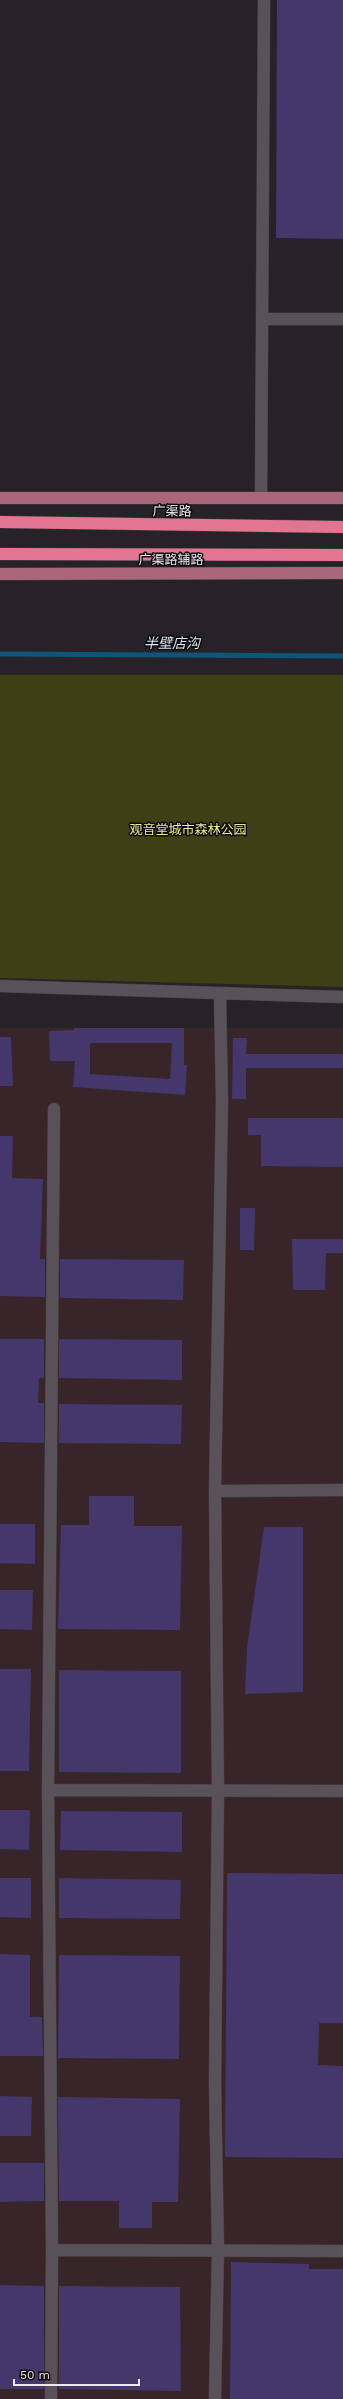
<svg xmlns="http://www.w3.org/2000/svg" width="343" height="2399" font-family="'Work Sans','Noto Sans SC',sans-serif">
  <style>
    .commercial { fill: #382529 }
    .green { fill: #3e3f14 }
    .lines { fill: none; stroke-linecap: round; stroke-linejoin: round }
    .stream { stroke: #11547a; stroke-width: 5 }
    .building { fill: #44376c; fill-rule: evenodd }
    .minor-casing { stroke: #454045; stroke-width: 13 }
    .major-casing { stroke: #454045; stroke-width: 13 }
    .highway-casing { stroke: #454045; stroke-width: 13 }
    .minor { stroke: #585258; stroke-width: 12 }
    .major { stroke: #ab677a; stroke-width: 12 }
    .highway { stroke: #e27590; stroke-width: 12 }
    .labels { text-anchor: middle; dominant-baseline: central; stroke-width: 3; stroke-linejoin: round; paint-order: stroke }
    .street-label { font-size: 13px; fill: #ebe7eb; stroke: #0e0c0e }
    .park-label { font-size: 13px; fill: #e8ec8c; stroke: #0e0c0e }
    .water-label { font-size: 14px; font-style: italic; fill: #d5e5f1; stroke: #0e0c0e }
  </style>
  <rect width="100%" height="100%" fill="#272227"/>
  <path class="commercial" d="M0,1028H343V2399H0Z"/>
  <path class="green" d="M0,675H343V987L0,978Z"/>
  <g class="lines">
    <path class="stream" d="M0,654L343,656"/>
  </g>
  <path class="building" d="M277,0H343V239L276,238Z
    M74,1028H184V1065H187L185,1095L73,1087L75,1061H50L49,1031L74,1030ZM90,1043H172L170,1079L90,1074Z
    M0,1037H11L13,1086H0Z
    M233,1038H247L246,1054H343V1068H246V1099H232Z
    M248,1118H343V1167L261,1166V1135H248Z
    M0,1136H13L12,1178L43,1179L40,1259H45V1297L0,1296Z
    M240,1208H255L254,1250H240Z
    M292,1239H343V1253H326L325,1290H293Z
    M60,1259L184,1260L183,1300L62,1298L60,1297Z
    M0,1339H44V1378H39L38,1403H44V1443L0,1442Z
    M59,1339L182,1340V1380L59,1378Z
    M59,1404L182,1405L181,1444L59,1443Z
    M89,1496H134V1526H182L180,1630L58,1629L61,1525H89Z
    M0,1524H35V1564L0,1563Z
    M264,1527H303V1692L245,1694L247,1648Z
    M0,1590H33L32,1630L0,1629Z
    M0,1669H31L29,1771H0Z
    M59,1670L181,1671V1773L59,1772Z
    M0,1810H30L29,1850L0,1849Z
    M61,1811L182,1812V1852L60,1850Z
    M227,1873L343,1874V2023H319L318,2065L343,2066V2158L225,2157Z
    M0,1878H31V1918L0,1917Z
    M59,1878L181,1880L180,1919L59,1918Z
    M0,1954L30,1955V2017H42L43,2056H0Z
    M59,1955L180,1956L179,2059L58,2058Z
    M0,2096L32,2097L31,2136H0Z
    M58,2097L180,2099L178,2202H152V2228H119V2201H59Z
    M0,2163H44V2201L0,2202Z
    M231,2262L309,2264V2269H343V2399H230Z
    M0,2285L44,2286V2389H0Z
    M59,2286L180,2287L181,2391L59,2389Z"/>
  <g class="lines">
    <defs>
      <path id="minor" d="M263,319H343
        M261,498L264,0
        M0,986L343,997
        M215,1491L343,1490
        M48,1790L343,1791
        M52,2250L343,2251
        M51,2399L52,2250L48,1790L54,1109
        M215,2399L218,2249L215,2083L218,1791L215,1491L222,1102L220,993"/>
      <path id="major" d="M0,498H343
        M0,574L343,573"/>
      <path id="highway" d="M0,522L343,527
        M0,554L343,555"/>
    </defs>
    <use href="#minor" class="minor-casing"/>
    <use href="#major" class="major-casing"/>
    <use href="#highway" class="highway-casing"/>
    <use href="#minor" class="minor"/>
    <use href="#major" class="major"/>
    <use href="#highway" class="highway"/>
  </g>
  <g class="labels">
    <g class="street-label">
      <text transform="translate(172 511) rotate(1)">广渠路</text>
      <text x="171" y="559">广渠路辅路</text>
    </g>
    <g class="park-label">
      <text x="188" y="829">观音堂城市森林公园</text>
    </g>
    <g class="water-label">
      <text x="172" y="643">半壁店沟</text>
    </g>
  </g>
  <path d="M14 2379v6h125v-6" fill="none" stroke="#ebe7eb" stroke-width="2"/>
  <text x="20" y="2379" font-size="12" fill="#ebe7eb" stroke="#0e0c0e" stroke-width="3" paint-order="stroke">50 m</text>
</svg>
